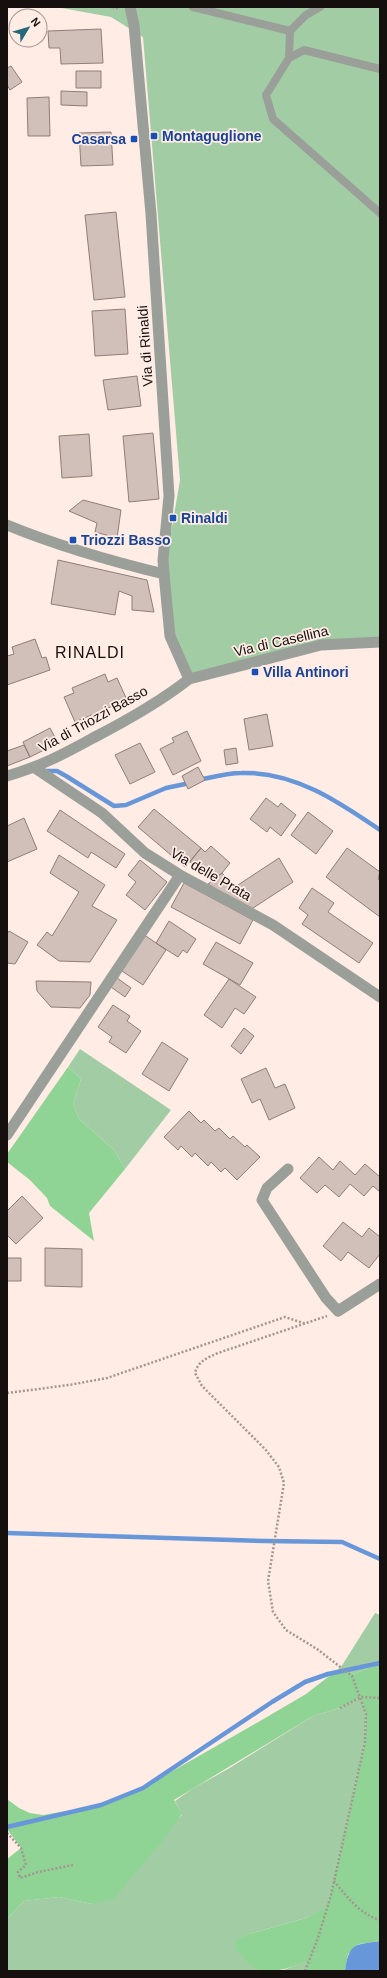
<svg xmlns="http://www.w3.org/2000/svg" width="387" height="1978" font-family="Arial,sans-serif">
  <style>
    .green { fill: #a2cda4 }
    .forest { fill: #90d495 }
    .water { fill: #6797d9 }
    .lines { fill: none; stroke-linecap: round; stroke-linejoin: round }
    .stream { stroke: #6797d9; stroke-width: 4.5 }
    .building { fill: #d1bfb9; stroke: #8f7e78 }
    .path { stroke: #a39590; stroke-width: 2.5; stroke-dasharray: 2 2; stroke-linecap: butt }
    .service { stroke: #9a9f99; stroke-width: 8 }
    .minor { stroke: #9a9f99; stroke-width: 11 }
    .tertiary { stroke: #9a9f99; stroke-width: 11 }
    .transit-dot { fill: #1a4fb4; stroke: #ffece5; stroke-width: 1.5 }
    .labels { text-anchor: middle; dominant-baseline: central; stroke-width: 3.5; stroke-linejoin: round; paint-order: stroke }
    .transit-label { font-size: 14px; font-weight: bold; fill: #164399; stroke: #ffece5; text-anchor: start }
    .street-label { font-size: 14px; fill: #150f0d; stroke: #ffece5 }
    .quarter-label { font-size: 16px; letter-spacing: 1px; fill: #150f0d; stroke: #ffece5 }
  </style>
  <rect width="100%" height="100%" fill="#ffece5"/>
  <path class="green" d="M56,7H380V642L321,645L189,679L170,636L164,574L180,480L143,37L111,17Z
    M80,1049L171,1110L125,1169L114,1150L79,1119L73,1104L81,1079L68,1067Z
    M375,1613L380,1615V1663L354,1674L341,1667Z
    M361,1697L366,1714L365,1742L327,1908L306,1918L249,1934L266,1971H273H7V1919L24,1901L59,1897L92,1904L182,1815L175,1801L192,1789L228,1769L313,1716L340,1708Z
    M309,1960L305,1971H281Z"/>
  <path class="forest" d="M68,1067L81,1079L73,1104L79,1119L114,1150L125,1169L89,1213L94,1241L50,1206L47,1198L30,1180L7,1162V1154Z
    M380,1663V1941L359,1944L348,1954L345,1971H305L308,1961C291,1967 267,1978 250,1965C245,1960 240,1954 235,1948L237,1940L249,1934L306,1918L327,1907L365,1742L366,1714L361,1697L340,1708L313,1716L174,1800L182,1814L161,1843L113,1899L92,1904L59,1897L24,1901L7,1919V1859L21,1848L7,1829V1799L19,1808L30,1813L43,1815L101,1805L143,1788L260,1721L306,1694L341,1667L354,1674Z"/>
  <path class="water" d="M380,1941V1971H345C349,1943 354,1945 380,1941Z"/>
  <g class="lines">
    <path class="stream" d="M43,771H57L66,776L114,806L126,805L166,788L190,783
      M199,780C213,777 228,773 241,773C294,771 339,802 380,830
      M7,1533L266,1541L342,1542L380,1559
      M7,1827L101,1805L143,1788L272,1702L305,1682L328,1674L380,1663"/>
  </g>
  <path class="building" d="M101,29L103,63L61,64L60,48H49L48,31Z
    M11,66L22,82L10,90L7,85V68Z
    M76,71H101V88H76Z
    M61,91L87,92V106L61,105Z
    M49,97L50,136H28L27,98Z
    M111,132L113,165L81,166L79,133Z
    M116,212L125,297L94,300L85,215Z
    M125,309L128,354L95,356L92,311Z
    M137,376L141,406L108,410L103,380Z
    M153,433L159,499L129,502L123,436Z
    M89,434L92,476L62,478L59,436Z
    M83,500L121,510L117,538L95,532L97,523L69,511Z
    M58,560L147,580L154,612L132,610V596L119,591L115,615L51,604Z
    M35,639L42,658L46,657L50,670L7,685V656L14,654L12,647Z
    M105,674L108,682L117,678L127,700L75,722L64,697L74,693L72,688Z
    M267,714L273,746L249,750L244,719Z
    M50,728L58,743L30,757L23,742Z
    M187,731L201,761L173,775L160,749L174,742L172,738Z
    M140,743L155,772L130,784L115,755Z
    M24,745L30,757L7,766V751Z
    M236,748L238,763L226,765L224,750Z
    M198,767L205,780L188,789L182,776Z
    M266,798L278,807L281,803L296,815L281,836L270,827L267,832L250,819Z
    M154,809L201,848L185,867L138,827Z
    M60,810L125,854L116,868L91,852L88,858L47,831Z
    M308,812L333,831L316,854L291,835Z
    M24,818L37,849L7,862V826Z
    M211,846L230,863L222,873L215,879L190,862L201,848L205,852Z
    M347,848L380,872L378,879L380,881V917L326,877Z
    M59,855L105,885L92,906L117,920L90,962L59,961L37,945L47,932L52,936L79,892L50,873Z
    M279,858L293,882L250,910L208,884L222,873L235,887Z
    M140,860L167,882L145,910L126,895L136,882L128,875Z
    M184,883L253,920L240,944L171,907Z
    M312,888L334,903L328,912L373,943L359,963L302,924L308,915L299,908Z
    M169,921L196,939L187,953L183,950L178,957L156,943Z
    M9,931L28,942L15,964L7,963V934Z
    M143,934L166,950L143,985L119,969Z
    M216,942L253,963L240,985L203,964Z
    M117,978L131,988L125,997L111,987Z
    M229,979L256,997L244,1014L235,1008L222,1028L204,1015Z
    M36,981L91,982L90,995L80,1008L51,1007L37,991Z
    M113,1005L130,1016L127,1021L141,1031L126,1053L109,1042L112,1037L98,1027Z
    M244,1028L254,1036L241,1054L231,1046Z
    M162,1042L188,1059L169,1091L142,1074Z
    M266,1068L275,1088L285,1084L295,1108L269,1120L260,1099L252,1103L241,1079Z
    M189,1111L201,1123L204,1120L215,1131L219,1128L230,1139L233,1136L245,1147L247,1145L260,1157L237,1180L225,1168L221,1172L211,1162L208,1166L195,1153L192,1157L181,1146L178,1150L164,1137Z
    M319,1157L333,1170L340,1161L355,1175L365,1164L380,1177V1192L373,1186L364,1196L350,1184L339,1197L325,1185L317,1193L300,1178Z
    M22,1196L43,1218L16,1244L7,1235V1211Z
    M343,1222L362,1237L369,1228L380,1237V1254L369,1268L348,1252L341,1261L323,1246Z
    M45,1248L82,1249V1287L45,1286Z
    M7,1258H21V1281H7Z"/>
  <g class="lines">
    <path class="path" d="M112,7L119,9
      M7,1393L69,1385L107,1378L285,1317L306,1324
      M340,1708L361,1697L380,1698
      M7,1833L21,1848L26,1865L18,1872L20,1878L38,1872L73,1865
      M334,1881C346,1896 361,1915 380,1920
      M305,1971L318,1938L331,1895L365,1742L366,1714L352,1676L317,1649L286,1630L273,1612L268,1581L284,1483L279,1467L265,1449L202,1386L195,1373C198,1361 207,1358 218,1353L327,1316"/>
    <path class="service" d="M193,7L290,31
      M289,58L290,31L306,15L320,7
      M380,69L304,50L289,58L266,95L273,119L380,213"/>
    <path class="minor" d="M130,7L134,25L151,214L169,496L163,560L164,574
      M35,768L102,813L145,853L180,875L273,925L380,997
      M7,776C39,767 64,754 93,738C126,721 160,702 189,679
      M7,1135L180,875
      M288,1169L267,1188L262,1200L326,1298L338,1311L380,1284"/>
    <path class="tertiary" d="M7,525C58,546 110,561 164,574L170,636L189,679L321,645L380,642"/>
  </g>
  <g class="transit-dot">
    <rect x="150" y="132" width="8" height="8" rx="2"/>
    <rect x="130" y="135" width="8" height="8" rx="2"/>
    <rect x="169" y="514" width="8" height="8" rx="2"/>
    <rect x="69" y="536" width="8" height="8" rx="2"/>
    <rect x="251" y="668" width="8" height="8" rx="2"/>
  </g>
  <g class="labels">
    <g class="transit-label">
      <text x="162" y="136">Montaguglione</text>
      <text x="126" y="139" text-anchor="end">Casarsa</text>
      <text x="181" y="518">Rinaldi</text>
      <text x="81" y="540">Triozzi Basso</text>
      <text x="263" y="672">Villa Antinori</text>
    </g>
    <g class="street-label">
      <text transform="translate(145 346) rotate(-94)">Via di Rinaldi</text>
      <text transform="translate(281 641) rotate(-13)">Via di Casellina</text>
      <text transform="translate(93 719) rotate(-29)">Via di Triozzi Basso</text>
      <text transform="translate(211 874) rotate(30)">Via delle Prata</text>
    </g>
    <g class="quarter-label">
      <text x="90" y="652">RINALDI</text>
    </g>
  </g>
  <rect width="387" height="1978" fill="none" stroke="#150f0d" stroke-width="16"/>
  <g transform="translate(28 28) rotate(52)"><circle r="19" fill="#ffece5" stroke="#a1948f"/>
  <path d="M0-3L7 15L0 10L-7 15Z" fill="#26687b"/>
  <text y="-6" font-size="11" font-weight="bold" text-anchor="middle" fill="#150f0d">N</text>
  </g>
</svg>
